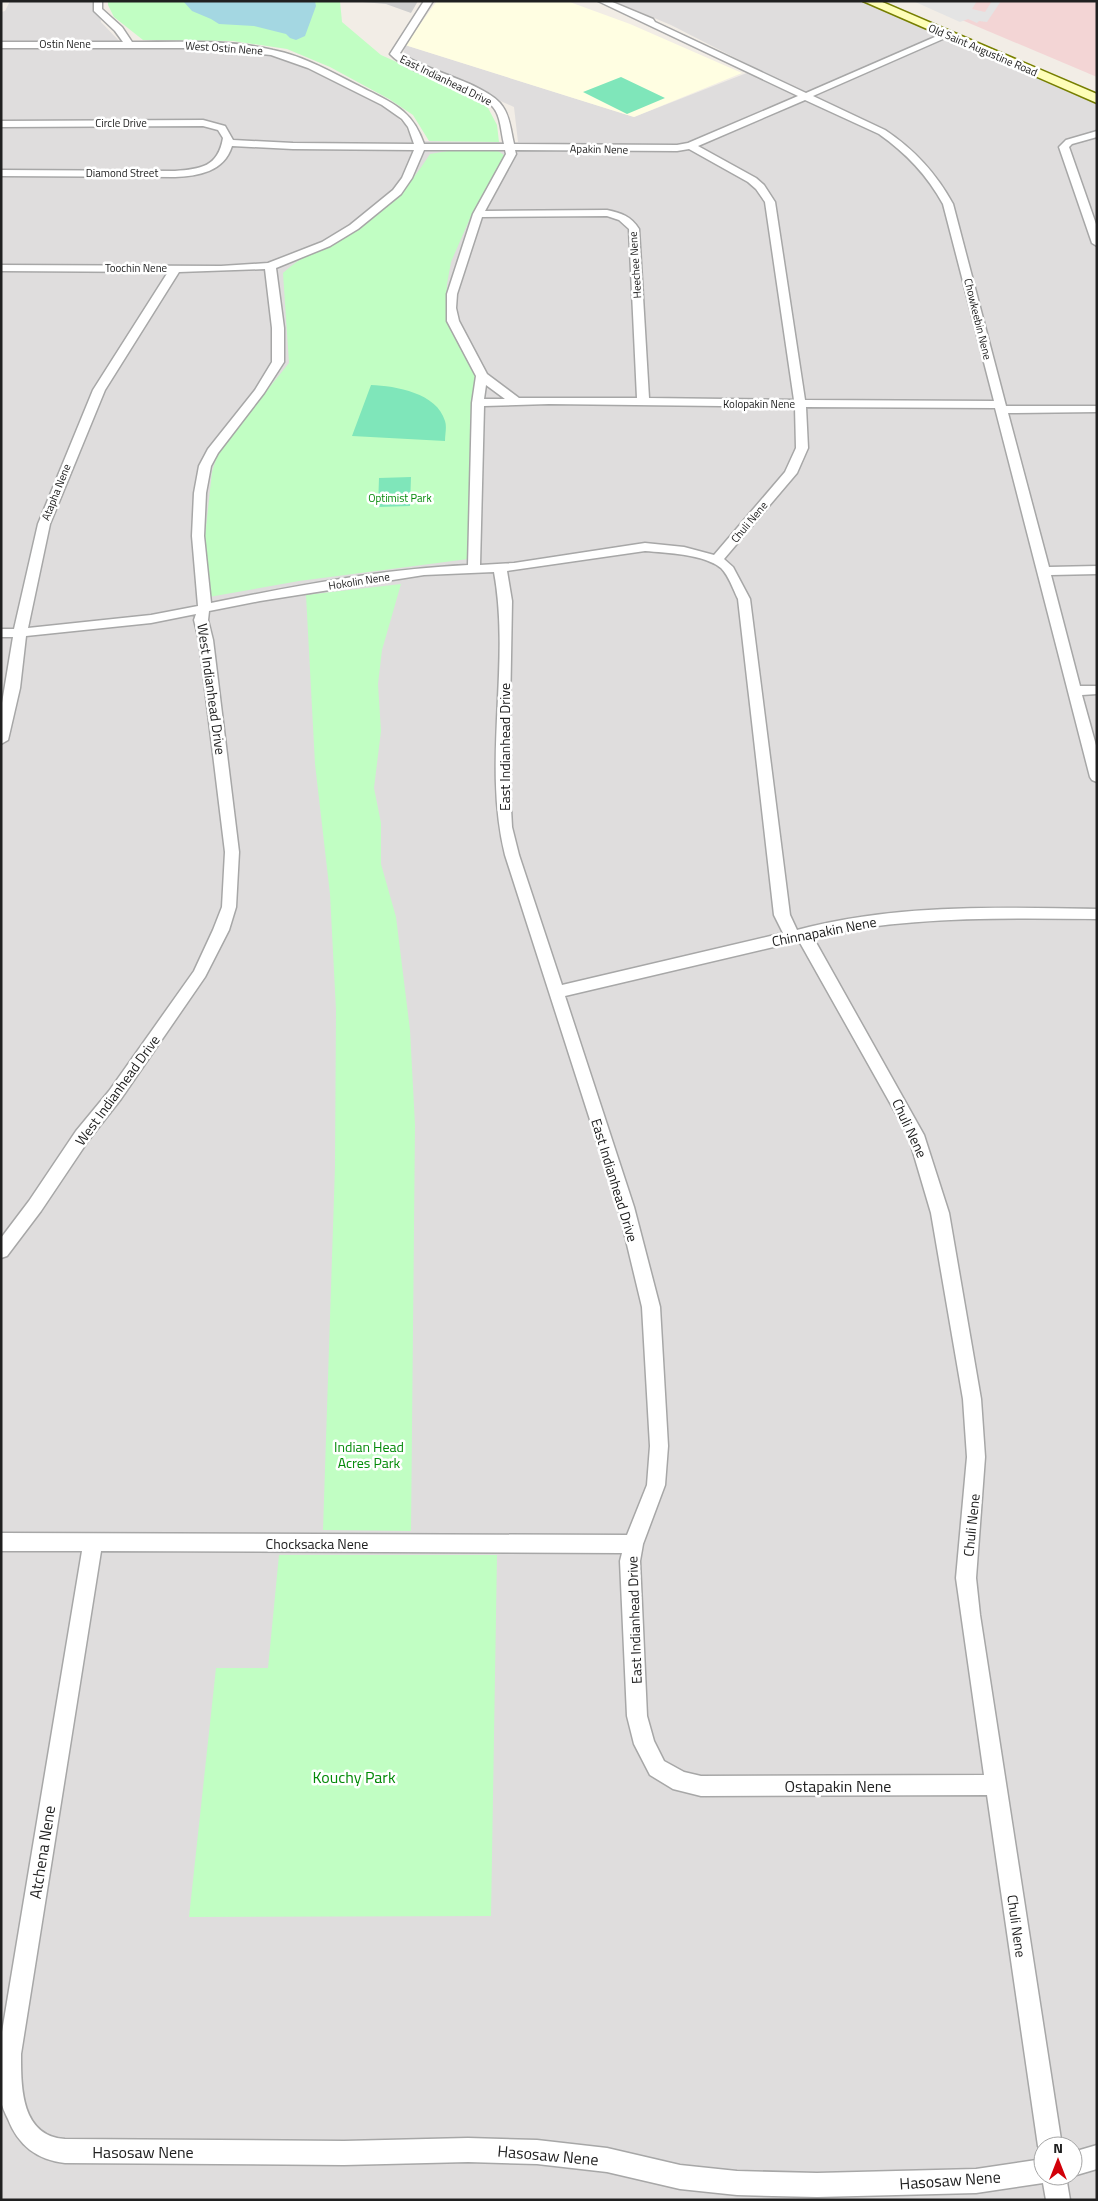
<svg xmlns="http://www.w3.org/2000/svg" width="1098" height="2201" font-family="'Titillium Web',sans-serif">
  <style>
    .residential { fill: #dfdddd; fill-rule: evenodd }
    .commercial { fill: #f3d5d5 }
    .education { fill: #fffee2 }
    .religious { fill: #cecece }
    .park { fill: #c1fec3 }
    .pitch { fill: #7fe6ba }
    .parking { fill: #e4e4e4 }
    .water { fill: #a4d7e2 }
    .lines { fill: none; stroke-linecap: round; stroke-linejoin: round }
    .street-casing { stroke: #a7a7a7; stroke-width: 3 }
    .secondary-casing { stroke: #777f00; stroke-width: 3 }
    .street { fill: #fff; fill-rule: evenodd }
    .secondary { fill: #fefeb8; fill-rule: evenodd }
    .labels { text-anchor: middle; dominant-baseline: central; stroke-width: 5; stroke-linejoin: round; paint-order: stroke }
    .far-street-label { font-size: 11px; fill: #202020; stroke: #fff }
    .far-park-label { font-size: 11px; fill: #038a08; stroke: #fff }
    .street-label { font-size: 14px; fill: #202020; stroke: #fff }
    .park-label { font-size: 14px; fill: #038a08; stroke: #fff }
    .near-park-label { font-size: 16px; fill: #038a08; stroke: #fff }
    .near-street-label { font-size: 16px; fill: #202020; stroke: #fff }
  </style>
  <rect width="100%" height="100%" fill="#f2ede6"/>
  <path class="residential" d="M10,1H98L101,22L124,46L211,47L259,51L289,60L389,109L405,125L412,141L518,142L514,107L403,57L405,45L634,117L757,69L671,25L614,1H862L1097,103V2200H1V12L5,11ZM1043,2146H1073V2176H1043Z"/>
  <path class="commercial" d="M917,1H1097V77Z"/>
  <path class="education" d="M437,1H567L630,24L742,73L634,117L405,45Z"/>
  <path class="religious" d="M351,1H418L411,13L386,4Z"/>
  <path class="park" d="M108,1H340L342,22L381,55L473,96L487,106L497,125L499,142L429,141L413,115L389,99L330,67L287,49L233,41L143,40L114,17L108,5Z
    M448,151H498L504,155L499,169L471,216L451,262L447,284L446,308L449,320L476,373L468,559L299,581L209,597L205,536L212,472L219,450L289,363L283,273C303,254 322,249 345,236C384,214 406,191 430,154Z
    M401,584L382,650L378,684L381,731L374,788L381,823V864L396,917L410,1030L415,1125L411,1531L323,1530L335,1166L336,1010L330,894L315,764L306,595Z
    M279,1555H497L491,1916L189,1917L216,1668H268Z"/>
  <path class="pitch" d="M621,77L665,98L627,114L583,92Z
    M371,385C396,386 437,393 445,421C447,427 445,434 445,441L352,436Z
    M411,477L410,506L378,507L379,478Z"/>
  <path class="parking" d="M913,1H977L972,9L985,12L992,1H1001L987,22L979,21L977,23L968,19L960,22Z"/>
  <path class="water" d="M183,1H315L316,6L305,36L296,40L290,38L286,34L254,26L219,24L211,19L192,11Z"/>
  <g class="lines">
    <defs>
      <path id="street" d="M94,1H102V9L122,27L132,42C178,42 227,39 273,50C304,56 333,73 361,87C392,103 412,109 424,144H504C501,133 501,116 493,107C474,82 414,80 390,54L424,1H433L400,53C425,71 489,84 503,107C510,117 511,132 514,144L677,145L688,143L798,96L598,1H610L653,19L655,22L806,93L944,33H950L952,35L813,96L885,130C915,150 936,173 953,204L1006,406H1097V412L1008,413L1049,567L1097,566V574L1051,575L1080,686H1097V694L1082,695L1097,749V782L1092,780L1090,777L995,408L806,407L808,448L797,473L724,559L733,567L750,599L790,915L797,930C894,904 997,907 1097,909V919C1002,918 906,916 813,937L924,1135L949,1213L981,1399L985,1457L976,1578L980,1615L1062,2146H1043V2155L1038,2146L987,1795L701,1796L673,1789L650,1775L634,1744L627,1716L620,1561L622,1553L101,1551L21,2054C21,2088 21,2136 65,2139L344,2141L468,2138L537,2140L607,2148L680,2165L737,2171L817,2173L976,2169L1043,2159V2176H1066L1070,2200H1046L1043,2183L976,2193L817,2197L737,2195L680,2189L607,2172L537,2164L468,2162L344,2165L65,2163C37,2160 18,2145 8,2119C5,2113 2,2107 1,2100C0,2080 1,2059 1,2038L82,1551H1V1533L627,1535L647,1485L650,1446L642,1307L618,1207L505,855C482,762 511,665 494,572L424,575L260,601L209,611L208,620L213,640L239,852L236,907L229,930L205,977L121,1099L88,1141L41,1211L7,1256L1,1258V1238L29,1201L76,1131L109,1091L194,971L213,930L222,907L225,852L199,640L194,620L196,614L151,623L26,636L20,688L8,740L1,744V709L13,637H1V629H14L38,524L93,390L168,272L1,271V265L221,266L268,263L322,242L350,225L393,190L402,178L414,150L293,149L232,146C224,172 198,176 175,177L1,176V170L175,171C201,169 218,167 223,138L218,130L203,126L1,127V121L203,120L225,126L233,140L293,143L414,144L408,127L402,119L382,105L308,68L271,55L207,48H1V42H123L115,31L94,11ZM805,100L879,134C906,153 927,175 943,204L994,401L805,400L775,202L764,185L756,178L698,146ZM689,149L748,182L756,189L765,202L794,400L649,398L639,229C631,216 621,213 607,210L485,211L516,154L515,150L677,151ZM424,150H505L506,154L473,214L447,294V321L476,376L472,403L468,565C382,569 295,586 211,603L204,536L206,493L211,466L218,453L264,393L284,362V328L276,268L330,246L358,229L401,194L412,178ZM607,216L619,220L629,229L637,398H519L487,374L459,321L456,308L457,294L482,217ZM265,269L272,328V362L255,390L208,449L199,466L194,493L192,536L198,606L151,615L28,628L50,524L105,390L179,272ZM486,385L505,399H484ZM549,404L795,407L796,448L785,472L714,555L684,547L645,543L514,563L480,565L484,406ZM645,551C667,553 704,554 721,568C729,576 733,589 738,599L774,915L783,933L562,985L519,855L512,827L509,770L512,601L507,571ZM799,941L908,1135L931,1213L963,1399L967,1457L956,1578L984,1775L701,1776L684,1772L664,1761L654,1741L647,1716L640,1561L643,1544L665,1485L668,1446L660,1307L634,1207L565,996Z
        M1097,131V137L1072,144L1069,147L1097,227V246L1092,243L1059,147L1066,140Z
        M1097,2145V2169L1073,2176V2152Z"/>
      <path id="secondary" d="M863,1H880L1097,94V103Z"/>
    </defs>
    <use href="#street" class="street-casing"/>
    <use href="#secondary" class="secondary-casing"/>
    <use href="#street" class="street"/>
    <use href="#secondary" class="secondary"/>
  </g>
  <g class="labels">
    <g class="far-street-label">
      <text x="65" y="44">Ostin Nene</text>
      <text transform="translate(224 48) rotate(4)">West Ostin Nene</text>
      <text transform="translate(983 50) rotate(23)">Old Saint Augustine Road</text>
      <text transform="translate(446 80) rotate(26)">East Indianhead Drive</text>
      <text x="121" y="123">Circle Drive</text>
      <text transform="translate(599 149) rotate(1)">Apakin Nene</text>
      <text x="122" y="173">Diamond Street</text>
      <text transform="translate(635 265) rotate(-94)">Heechee Nene</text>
      <text x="136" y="268">Toochin Nene</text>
      <text transform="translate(978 319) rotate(76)">Chowkeebin Nene</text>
      <text x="759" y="404">Kolopakin Nene</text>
      <text transform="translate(56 492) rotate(-68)">Atapha Nene</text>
      <text transform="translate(749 522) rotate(-50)">Chuli Nene</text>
      <text transform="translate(359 581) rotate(-9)">Hokolin Nene</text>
    </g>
    <g class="far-park-label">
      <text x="400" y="498">Optimist Park</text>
    </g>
    <g class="street-label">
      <text transform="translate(212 689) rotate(82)">West Indianhead Drive</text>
      <text transform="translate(504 747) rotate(-90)">East Indianhead Drive</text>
      <text transform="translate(824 931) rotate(-11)">Chinnapakin Nene</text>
      <text transform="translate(117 1090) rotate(-54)">West Indianhead Drive</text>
      <text transform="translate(910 1128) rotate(65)">Chuli Nene</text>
      <text transform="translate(615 1180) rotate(73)">East Indianhead Drive</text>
      <text transform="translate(971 1525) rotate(-84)">Chuli Nene</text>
      <text x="317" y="1543">Chocksacka Nene</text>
      <text transform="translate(634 1620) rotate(-92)">East Indianhead Drive</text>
      <text transform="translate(1017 1926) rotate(82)">Chuli Nene</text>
    </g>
    <g class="park-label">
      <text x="369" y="1446">Indian Head<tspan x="369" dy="16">Acres Park</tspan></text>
    </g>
    <g class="near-park-label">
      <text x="354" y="1777">Kouchy Park</text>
    </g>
    <g class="near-street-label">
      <text x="838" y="1786">Ostapakin Nene</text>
      <text transform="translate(42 1852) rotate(-81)">Atchena Nene</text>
      <text x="143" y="2152">Hasosaw Nene</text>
      <text transform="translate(548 2155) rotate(5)">Hasosaw Nene</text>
      <text transform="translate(950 2180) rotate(-4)">Hasosaw Nene</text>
    </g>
  </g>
  <rect width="1098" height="2201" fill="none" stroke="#202020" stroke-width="5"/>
  <g transform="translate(1058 2161)"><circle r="24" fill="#ffffff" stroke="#a6a6a6"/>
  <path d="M0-4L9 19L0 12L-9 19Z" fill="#d10009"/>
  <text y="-8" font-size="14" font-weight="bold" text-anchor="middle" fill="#202020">N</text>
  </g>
</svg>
